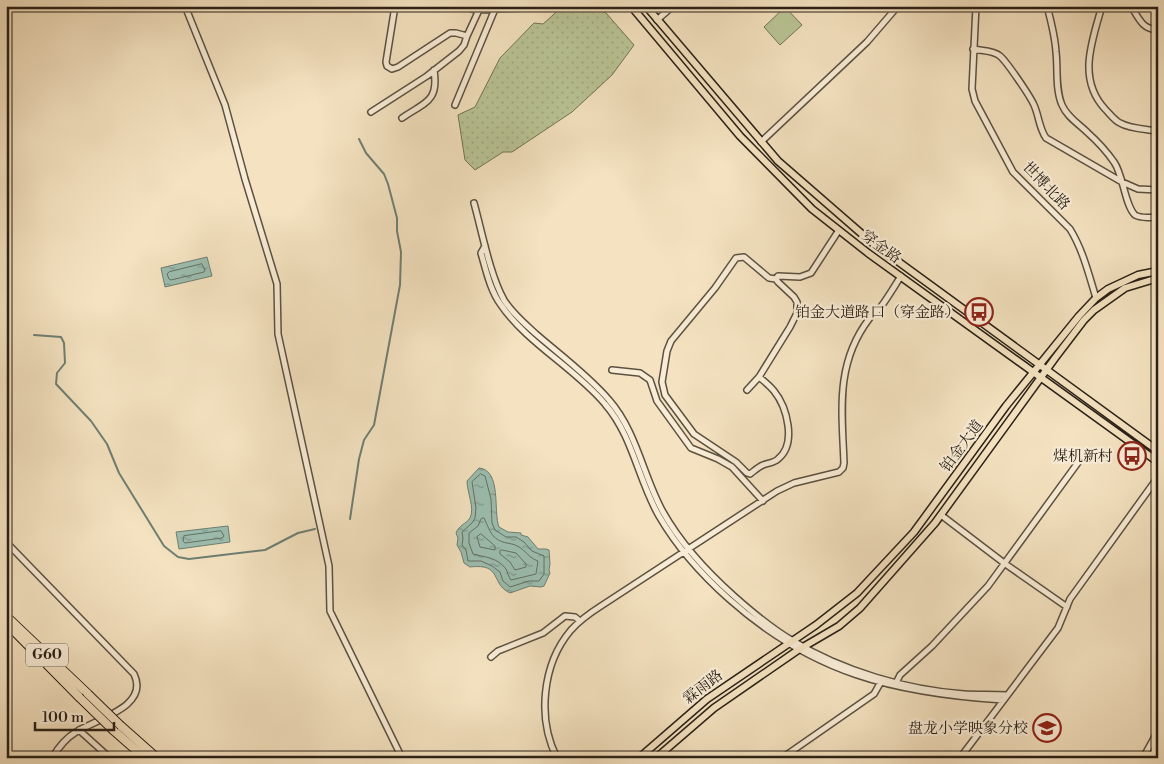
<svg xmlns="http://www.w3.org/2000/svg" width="1164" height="764" font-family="'Libre Bodoni','Noto Serif SC',serif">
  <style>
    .grass { fill: url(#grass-dots); stroke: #727256 }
    .pitch { fill: #b9c495; stroke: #727256 }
    .water { fill: url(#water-ripples); stroke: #6e7f73 }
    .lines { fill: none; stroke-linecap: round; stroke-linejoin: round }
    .shore { stroke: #637064; stroke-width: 1 }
    .stream { stroke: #6e7f73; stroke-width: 2 }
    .minor-casing { stroke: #5c5141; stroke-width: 8 }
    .major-casing { stroke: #2a2117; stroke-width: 9 }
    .highway-casing { stroke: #2a2117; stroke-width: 10 }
    .minor { stroke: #f8ecd6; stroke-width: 5 }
    .major { stroke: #f4e2c0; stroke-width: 6 }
    .highway { stroke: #f4e2c0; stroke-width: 8 }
    .highway-bridge-casing { stroke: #2a2117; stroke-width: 10; stroke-linecap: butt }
    .highway-bridge { stroke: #f4e2c0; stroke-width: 8 }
    .labels { text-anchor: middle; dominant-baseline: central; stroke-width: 4.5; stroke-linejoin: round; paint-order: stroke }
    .shield { fill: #f8ecd6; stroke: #685e50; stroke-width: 1 }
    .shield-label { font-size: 14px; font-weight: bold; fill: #2a2117 }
    .street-label { font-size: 15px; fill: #2a2117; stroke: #f8ecd6 }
    .poi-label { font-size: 15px; fill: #2a2117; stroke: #f8ecd6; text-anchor: end }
  </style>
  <defs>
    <pattern id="grass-dots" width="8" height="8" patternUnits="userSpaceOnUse" patternTransform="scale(1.25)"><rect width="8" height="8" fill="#b9c495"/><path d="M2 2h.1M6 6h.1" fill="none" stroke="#9fa880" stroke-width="1.8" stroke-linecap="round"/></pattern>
    <pattern id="water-ripples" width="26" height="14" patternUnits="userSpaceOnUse" patternTransform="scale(1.25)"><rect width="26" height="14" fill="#9cbeb0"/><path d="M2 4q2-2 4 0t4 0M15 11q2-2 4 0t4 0" fill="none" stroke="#7f9a8e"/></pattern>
  </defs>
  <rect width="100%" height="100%" fill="#f4e2c0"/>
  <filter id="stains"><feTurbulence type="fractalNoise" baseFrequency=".004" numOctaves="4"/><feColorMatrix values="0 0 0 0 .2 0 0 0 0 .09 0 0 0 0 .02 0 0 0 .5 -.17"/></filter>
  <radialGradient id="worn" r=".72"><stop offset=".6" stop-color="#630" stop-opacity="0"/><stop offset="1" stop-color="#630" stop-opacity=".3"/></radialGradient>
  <path class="grass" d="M563,6H589L606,13L634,45L612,75L572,112L512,152H503L475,170L465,160L458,115L475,107L500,58L534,23L543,24Z"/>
  <path class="pitch" d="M785,7L802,25L780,45L764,27Z"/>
  <path class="water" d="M207,257L212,276L165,287L161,268Z
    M479,468C502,470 493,512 499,527L508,532L521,533V535L528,537L538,549H546L549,550L550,564L549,570L550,573L544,586L541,587L530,586L510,593C490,584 503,563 470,567L464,563L461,552L457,545L458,538L456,533C459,525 466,524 470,518C475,508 467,492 467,481Z
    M228,526L230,542L179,549L176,532Z"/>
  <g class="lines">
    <path class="shore" d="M202,264L205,270L204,272L171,280L169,279L167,274L169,272Z
      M481,474L485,476L491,499L492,523L495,530L506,537H516L524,542L532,551L544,556V574L539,581H529L510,587L503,581L500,572L492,566L481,561H468L466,550L462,545L463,538L462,532L472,523L475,518L476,508L472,482Z
      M484,518C490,530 491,540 507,543C512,544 514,544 519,547C526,551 529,558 538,561L536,574L511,580C508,576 508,573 506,569C498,558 485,557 473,554L469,543V533L478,526L481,519Z
      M221,531L224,536L222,538L185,543L183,541L184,536Z
      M481,534L495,546V550L480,547L477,537Z
      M502,550L516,553L526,564V567L515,570L510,562L500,554V551Z"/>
    <path class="stream" d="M34,335L61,337L64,343L65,363L57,373L56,384L91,421L107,444L119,473L164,546L178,557L189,559L265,550L298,533L315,529
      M350,519L359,459L364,440L374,425L400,285L401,252L397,231V218L388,184L384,174L366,153L359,139"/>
    <defs>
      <path id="minor" d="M185,6L225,105L245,179L277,284L278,334L329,566L330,611L402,758
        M395,6L386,62L387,66L392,69L398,67L450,33H456L467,36
        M463,6L475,10L495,9
        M976,6L972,89L975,101L1013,172L1070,229C1083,250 1089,275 1096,298
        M1047,6C1051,21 1055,36 1056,52C1058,68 1055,89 1062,105C1067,117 1079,124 1088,133C1097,141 1107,152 1114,162C1123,174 1125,206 1135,215C1141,219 1151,217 1158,217
        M1102,6C1092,41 1077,79 1105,109C1110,114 1114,120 1120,123C1130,129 1146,129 1158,131
        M1131,6C1138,17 1143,31 1158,29
        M657,20L673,6
        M973,49C981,51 993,50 1000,56C1007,62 1030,96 1034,105C1039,116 1039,128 1046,138L1122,182L1138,189L1158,190
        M455,105L495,9L523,8L525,6
        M371,112L427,76L459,51L464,45L467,36L479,10
        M402,118C425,102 439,102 434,70
        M761,142L867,42L898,6
        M474,203C482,232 490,275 504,300C512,313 525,324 536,334C559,354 590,377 609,400C637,432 643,476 663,512C681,544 707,572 734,596C752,612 772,629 793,641C842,671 907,690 964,694C978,695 993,694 1007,695
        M485,246L481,253C486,270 490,290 501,305C527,343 576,369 605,404C633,436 638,480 659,516C677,547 702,575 729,599C812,673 894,693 1003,700
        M612,370L640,373L650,380L657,401L691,448L718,459L732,467L763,501
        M759,377C764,381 770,386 774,391C787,407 797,444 778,459C774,463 768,463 763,465C758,467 754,471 750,474L747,473L736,462L694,434L665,395L662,382L667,351L671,341L715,288L736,258L744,257L769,278L776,279
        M747,390L759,377L790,327L797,313V302L794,297L778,282L776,279L778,276L800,277L811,273L839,230
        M941,515L1004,563L1067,607
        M6,542L134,674C150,707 96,719 76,732C66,738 58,748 52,758
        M491,657L498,651L543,633L565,616L575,617L580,621
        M896,683L900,675L932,646L988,586L1085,453
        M79,730L110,758
        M6,750L9,758
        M557,758C537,719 542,664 571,630C580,620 590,613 601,606L777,491L794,483L839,472L843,468L844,463C842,411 835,364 869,319C872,315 876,312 880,308C887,299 894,287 901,276
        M782,758L874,694L882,680
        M960,758L1058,628L1070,599L1158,477
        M1143,758L1158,731"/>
      <path id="major" d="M631,6L740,136L812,209L868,253L1158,462
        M646,6L778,161L870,241L1158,451
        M639,758L707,699L816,625L857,593L914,532L1006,406L1079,316L1096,298L1108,289L1138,275L1158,271
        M656,758L714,708L798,650L839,626L860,608L935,523L1055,358L1084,320L1094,310L1125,288L1158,278"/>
      <path id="highway" d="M6,616L88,694
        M9,626L79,697
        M121,726L157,758
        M113,730L145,758"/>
    </defs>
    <use href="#minor" class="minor-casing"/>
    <use href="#major" class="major-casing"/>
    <use href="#highway" class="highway-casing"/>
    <use href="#minor" class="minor"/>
    <use href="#major" class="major"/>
    <use href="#highway" class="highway"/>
    <defs>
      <path id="highway-bridge" d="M88,694L121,726
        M79,697L113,730"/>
    </defs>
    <use href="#highway-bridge" class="highway-bridge-casing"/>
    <use href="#highway-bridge" class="highway-bridge"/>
  </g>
  <defs>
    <symbol id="bus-ring" viewBox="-11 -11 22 22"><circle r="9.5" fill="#f8ecd6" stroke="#8f2418" stroke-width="1.5"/><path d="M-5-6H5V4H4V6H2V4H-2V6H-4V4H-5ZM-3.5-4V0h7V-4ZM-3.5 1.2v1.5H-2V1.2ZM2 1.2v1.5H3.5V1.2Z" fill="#8f2418"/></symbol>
    <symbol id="school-ring" viewBox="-11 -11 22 22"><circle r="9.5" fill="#f8ecd6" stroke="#8f2418" stroke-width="1.5"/><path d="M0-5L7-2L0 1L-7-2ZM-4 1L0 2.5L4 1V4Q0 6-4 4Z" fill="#8f2418"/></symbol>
  </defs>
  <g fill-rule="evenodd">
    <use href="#bus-ring" x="963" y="296" width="32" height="32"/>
    <use href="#bus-ring" x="1116" y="440" width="32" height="32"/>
    <use href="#school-ring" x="1031" y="712" width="32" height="32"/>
  </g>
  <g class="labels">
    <rect class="shield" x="26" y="643.5" width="42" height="23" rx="4"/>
    <g class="shield-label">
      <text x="47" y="655">G60</text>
    </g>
    <g class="street-label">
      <text transform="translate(1046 186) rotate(46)">世博北路</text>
      <text transform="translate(881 247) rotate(36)">穿金路</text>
      <text transform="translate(962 446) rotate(-53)">铂金大道</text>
      <text transform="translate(703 687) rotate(-37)">霖雨路</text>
    </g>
    <g class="poi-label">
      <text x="960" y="312">铂金大道路口（穿金路）</text>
      <text x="1113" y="456">煤机新村</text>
      <text x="1028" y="728">盘龙小学映象分校</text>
    </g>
  </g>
  <rect width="1164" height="764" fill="none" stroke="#f4e2c0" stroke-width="25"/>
  <rect x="8" y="8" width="1149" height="749" fill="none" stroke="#2a2117" stroke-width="2.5"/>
  <rect x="12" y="12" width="1139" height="739" fill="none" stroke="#2a2117"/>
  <path d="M35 722v8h79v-8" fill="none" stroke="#2a2117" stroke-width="2.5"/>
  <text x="42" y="722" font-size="15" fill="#2a2117" stroke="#f8ecd6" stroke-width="4" paint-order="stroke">100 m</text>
  <rect width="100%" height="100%" filter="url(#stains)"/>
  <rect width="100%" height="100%" fill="url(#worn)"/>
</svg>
